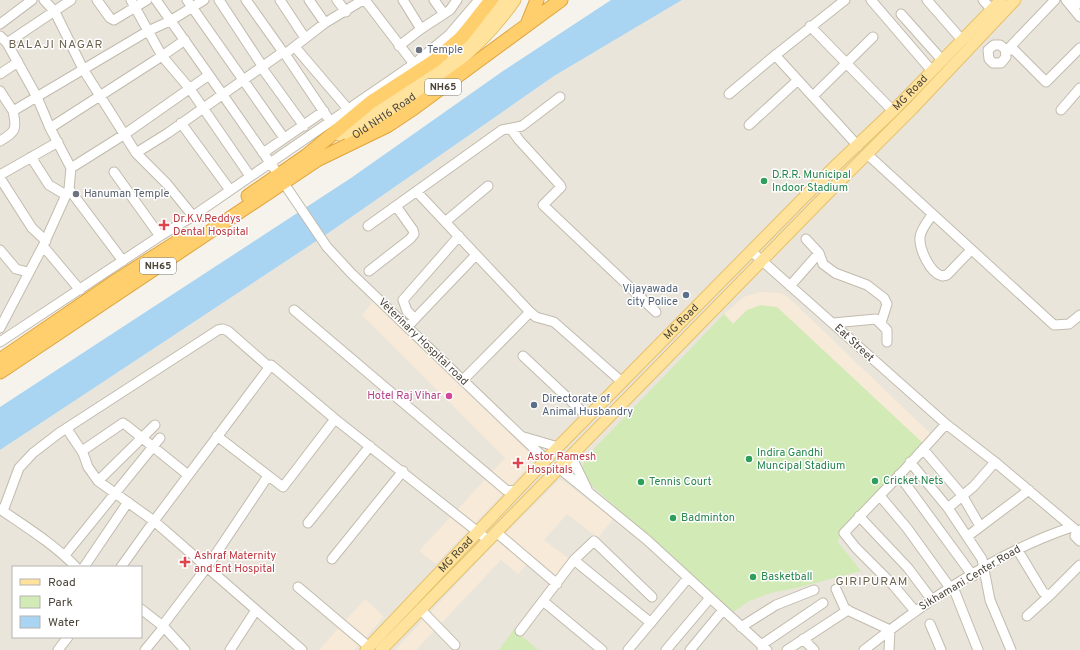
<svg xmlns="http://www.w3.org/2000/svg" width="1080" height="650" font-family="Overpass,sans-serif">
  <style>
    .residential { fill: #eae5da; fill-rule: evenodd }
    .commercial { fill: #f7ead8 }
    .green { fill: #d2eab5 }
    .water { fill: #a9d4f2 }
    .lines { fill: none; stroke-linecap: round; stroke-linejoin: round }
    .minor-casing { stroke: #c2bbae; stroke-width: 11 }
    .major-casing { stroke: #e6c16a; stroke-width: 13 }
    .highway-casing { stroke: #e0a43c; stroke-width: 15 }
    .minor { stroke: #fff; stroke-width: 9 }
    .major { stroke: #ffe39c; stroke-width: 11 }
    .highway { stroke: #ffcf6e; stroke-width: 13 }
    .worship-dot { fill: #6b7280; stroke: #fff; stroke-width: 1.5 }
    .leisure-dot { fill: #2e9e5b; stroke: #fff; stroke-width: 1.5 }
    .health-dot { fill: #e0444e; stroke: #fff; stroke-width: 1.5 }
    .service-dot { fill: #5c6f8a; stroke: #fff; stroke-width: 1.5 }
    .hotel-dot { fill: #d1479c; stroke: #fff; stroke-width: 1.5 }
    .labels { text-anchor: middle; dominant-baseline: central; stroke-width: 3; stroke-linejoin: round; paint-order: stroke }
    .shield { fill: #fff; stroke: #817c74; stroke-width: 1 }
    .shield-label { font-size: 10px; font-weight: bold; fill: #4b4439 }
    .worship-label { font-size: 11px; fill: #5b616d; stroke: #fff; text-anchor: start }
    .street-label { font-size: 11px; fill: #4b4439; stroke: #fff }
    .leisure-label { font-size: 11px; fill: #27864d; stroke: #fff; text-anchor: start }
    .health-label { font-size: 11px; fill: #be3a42; stroke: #fff; text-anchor: start }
    .service-label { font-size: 11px; fill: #4e5e75; stroke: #fff; text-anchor: end }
    .hotel-label { font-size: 11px; fill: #b23c85; stroke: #fff; text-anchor: end }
    .neighbourhood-label { font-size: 12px; letter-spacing: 1px; fill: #6e6250; stroke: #fff }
  </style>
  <rect width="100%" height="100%" fill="#f6f3ec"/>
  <path class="residential" d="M0,0H476L459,24L400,71L0,338Z
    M682,0H1080V650H0V450L327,234L554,76ZM13,567H141V637H13Z"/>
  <path class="commercial" d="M760,292L781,293L788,297L934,437L926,446L777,307L747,310L733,324L724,314L744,297Z
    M373,302L536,459L436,564L419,551L505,458L362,315Z
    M559,480H562L613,519L598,538L567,514L544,540L571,560L558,577L505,534Z
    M500,538L528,562L518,574L501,560L416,650H395Z
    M365,599L384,617L354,650H319Z"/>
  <path class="green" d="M761,305L777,307L926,446L839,537L838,542L861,571L796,588L771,593L749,601L732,613L589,483L582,468L586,457L724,314L733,324L747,310Z
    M514,629L538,650H499Z"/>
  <path class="water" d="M611,0H682L554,76L327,234L0,450V407L351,178L503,71Z"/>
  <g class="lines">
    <defs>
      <path id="minor" d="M44,0L55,12L83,69L136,153L167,184L193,216
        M97,0L110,18L114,20L147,0
        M131,0L162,56L190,89L250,176
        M156,0L209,75
        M187,0L284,138
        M219,0L263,67
        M280,0L305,38
        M309,0L325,23
        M337,0L346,12
        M365,0L414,64
        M403,0L421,29
        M434,0L444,14
        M871,0L932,71
        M927,0L962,40
        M983,0L992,10
        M1066,0L1080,17
        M1076,0L1080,4
        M901,14L942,60
        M0,24L32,0
        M810,26L893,111
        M0,36L7,43L37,97L50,128L71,168L69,189L66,195L43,246L0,328
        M7,43L71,0
        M399,46L421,29L450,10L457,0
        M295,47L348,109
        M1005,49L1006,57L1001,63H993L989,59L988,50L994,45H1000L1005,49L1014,50L1046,82L1080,48
        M1008,49L1055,0
        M283,52L285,54L325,23L363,0
        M285,54L330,121
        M775,55L858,146
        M262,68L304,126
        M0,74L18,62
        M0,91L13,111
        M729,94L773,57L845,0
        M813,96L873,37
        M1061,110L1080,88
        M181,123L230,190
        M749,125L798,80
        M50,128L162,56L185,40
        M511,129L519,140L560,185L561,187L543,205L656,312
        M0,141C16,132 17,129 13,111L148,31L170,21L204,0
        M136,153L168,133L283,52L246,0
        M263,153L324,111
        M867,154L1054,325L1069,324L1080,315
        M31,157L49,185L66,195
        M71,168L125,134L209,75L278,174
        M114,172L160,236
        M0,175L58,142
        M0,178L32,228L46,241
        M283,182L327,247L351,273L546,460
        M69,189L123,261
        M417,192L530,312L536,317L554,322L622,382
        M932,215C928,221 921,229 920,237C919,249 930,273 942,276L947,275L971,250
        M445,222L488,186
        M368,226L502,130L522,126L560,97
        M806,239L819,253L823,264L835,273L867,285L884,298L887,304L881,323
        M43,246L80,290
        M0,250L16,269L28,272
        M751,251L946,424L995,462L1077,531
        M369,271L410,239L414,234L413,230L396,206
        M790,286L819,253
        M294,310L506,490L516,491
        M415,319L407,311L403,300L459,236
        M411,323L476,255
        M833,323L876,319L887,330V342
        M0,342L160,236L190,218L414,64L449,35L479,0
        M523,356L588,417
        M463,380L530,312
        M126,425L188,475
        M67,429L83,453L88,467L98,481L154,521L302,650
        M217,436L283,487L335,419
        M524,437L558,447
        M923,449L962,495L980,526
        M82,451L123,423
        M571,456L587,489
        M910,462L948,508L982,559L990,600L1011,650
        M559,468L647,540L767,650
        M899,475L973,576
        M98,481L155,425
        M880,496L907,528L951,589
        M948,508L974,486L995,462
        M0,509C26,527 54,544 76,567
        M3,511L19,468L33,453L59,433L218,330L223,329L228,331L269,367
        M859,516L908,568L932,600
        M308,523L370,446
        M1080,530L1077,531L1075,536L1080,541
        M496,532L557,584
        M968,536L1029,490
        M1017,549L1043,592L1049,596L1080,565
        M65,555L160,438
        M332,559L403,471
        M574,560L651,623
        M84,567L128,502
        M121,567L154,521L271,365L335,419L488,540
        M298,587L369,647
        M953,587L978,650
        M836,589L845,609L890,630L864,650
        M543,601L602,650
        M141,609L164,627L185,650
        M420,609L455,645
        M915,611L894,586L856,548L844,533L907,467L946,424
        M1027,616L1049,596
        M930,624L941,650
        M163,625L207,567L268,476
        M741,627L776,605L814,590
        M520,631L574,560L594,541L652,597
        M803,639L814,650
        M58,650L68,637
        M145,650L164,627
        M230,650L256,610
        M628,650L688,578
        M666,650L710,598
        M690,650L723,610
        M762,650L764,643L823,603
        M787,650L848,610
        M889,650L890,630C944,589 1008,548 1072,527"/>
      <g id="major">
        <path d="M339,135C400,96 461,59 505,0"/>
        <path id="s1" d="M350,139C411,99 473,61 515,0"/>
        <path id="s2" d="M366,650L558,447L833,168L893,111L1001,0"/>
        <path d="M381,650L830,191L912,109L1015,0"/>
      </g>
      <path id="highway" d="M528,22L537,0
        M248,196L306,156L371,102L434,61L462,37L491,0
        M0,360L114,282L188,235
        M0,372L317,160L387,126L414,108L561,0"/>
    </defs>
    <use href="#minor" class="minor-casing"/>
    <use href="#major" class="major-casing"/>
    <use href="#highway" class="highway-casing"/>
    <use href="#minor" class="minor"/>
    <use href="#major" class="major"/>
    <use href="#highway" class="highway"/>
  </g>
  <g class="worship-dot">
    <circle cx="419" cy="50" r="4"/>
    <circle cx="76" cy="194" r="4"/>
  </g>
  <g class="leisure-dot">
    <circle cx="764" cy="181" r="4"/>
    <circle cx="749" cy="459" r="4"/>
    <circle cx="875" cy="481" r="4"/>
    <circle cx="641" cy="482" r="4"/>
    <circle cx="673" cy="518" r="4"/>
    <circle cx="753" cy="577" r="4"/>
  </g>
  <g class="health-dot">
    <path d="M162 219h4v4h4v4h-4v4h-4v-4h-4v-4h4z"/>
    <path d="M516 457h4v4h4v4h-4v4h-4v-4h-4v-4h4z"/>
    <path d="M183 556h4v4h4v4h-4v4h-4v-4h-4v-4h4z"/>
  </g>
  <g class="service-dot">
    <circle cx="686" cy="295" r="4"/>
    <circle cx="534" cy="405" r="4"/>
  </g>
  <circle class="hotel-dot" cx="449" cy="396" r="4"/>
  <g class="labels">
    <g class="shield">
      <rect x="425" y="79" width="36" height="16" rx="3"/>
      <rect x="140" y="258" width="36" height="16" rx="3"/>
    </g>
    <g class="shield-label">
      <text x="443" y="87">NH65</text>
      <text x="158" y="266">NH65</text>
    </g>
    <g class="worship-label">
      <text x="427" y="50">Temple</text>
      <text x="84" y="194">Hanuman Temple</text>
    </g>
    <g class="street-label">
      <text stroke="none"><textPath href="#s2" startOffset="779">MG Road</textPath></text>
      <text stroke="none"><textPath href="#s1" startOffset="41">Old NH16 Road</textPath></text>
      <text stroke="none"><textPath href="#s2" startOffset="455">MG Road</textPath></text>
      <text transform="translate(423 342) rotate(44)">Veterinary Hospital road</text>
      <text transform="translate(854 343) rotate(43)">Eat Street</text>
      <text stroke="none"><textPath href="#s2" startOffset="131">MG Road</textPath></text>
      <text transform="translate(970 578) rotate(-31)">Sikhamani Center Road</text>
    </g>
    <g class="leisure-label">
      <text x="772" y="175">D.R.R. Municipal<tspan x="772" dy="13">Indoor Stadium</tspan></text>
      <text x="757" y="453">Indira Gandhi<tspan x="757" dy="13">Muncipal Stadium</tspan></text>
      <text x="883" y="481">Cricket Nets</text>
      <text x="649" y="482">Tennis Court</text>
      <text x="681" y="518">Badminton</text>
      <text x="761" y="577">Basketball</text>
    </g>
    <g class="health-label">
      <text x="173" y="219">Dr.K.V.Reddys<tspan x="173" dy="13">Dental Hospital</tspan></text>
      <text x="527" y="457">Astor Ramesh<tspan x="527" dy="13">Hospitals</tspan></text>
      <text x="194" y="556">Ashraf Maternity<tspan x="194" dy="13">and Ent Hospital</tspan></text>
    </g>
    <g class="service-label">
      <text x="678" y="289">Vijayawada<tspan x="678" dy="13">city Police</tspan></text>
      <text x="542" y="399" text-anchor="start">Directorate of<tspan x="542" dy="13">Animal Husbandry</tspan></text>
    </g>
    <g class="hotel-label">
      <text x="441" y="396">Hotel Raj Vihar</text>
    </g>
    <g class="neighbourhood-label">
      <text x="56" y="45">BALAJI NAGAR</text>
      <text x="872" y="582">GIRIPURAM</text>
    </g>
  </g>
  <rect x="12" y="566" width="130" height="72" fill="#ffffff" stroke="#b7b4b0"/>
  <rect x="20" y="579" width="20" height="6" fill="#ffe39c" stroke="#b7b4b0"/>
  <text x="48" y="586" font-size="12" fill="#4b4439">Road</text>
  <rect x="20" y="596" width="20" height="12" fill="#d2eab5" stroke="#b7b4b0"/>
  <text x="48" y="606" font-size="12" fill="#4b4439">Park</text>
  <rect x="20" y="616" width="20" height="12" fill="#a9d4f2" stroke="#b7b4b0"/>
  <text x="48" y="626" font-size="12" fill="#4b4439">Water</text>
</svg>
